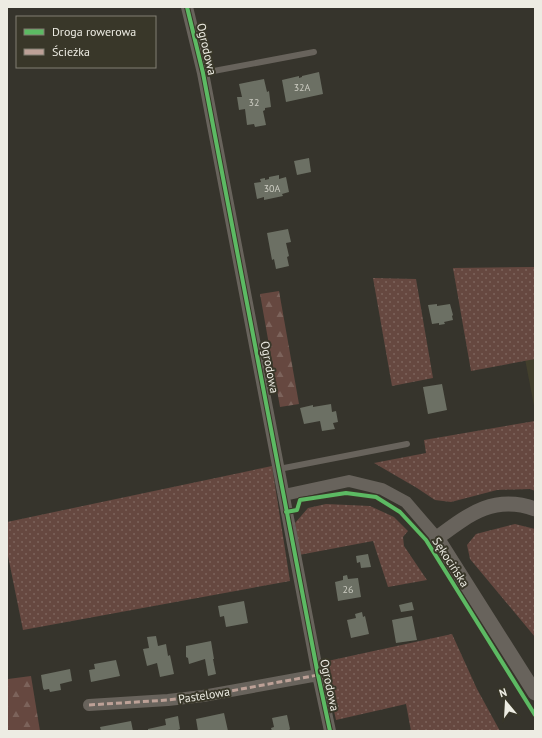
<svg xmlns="http://www.w3.org/2000/svg" width="542" height="738" font-family="'PT Sans',sans-serif">
<style>
.built{fill:#423f2c}
.grass{fill:url(#grass-dots)}
.forest{fill:url(#forest-firs)}
.building{fill:#6c7064}
.lines{fill:none;stroke-linecap:round;stroke-linejoin:round}
.service{stroke:#68635c;stroke-width:6}
.minor{stroke:#68635c;stroke-width:12}
.tertiary{stroke:#68635c;stroke-width:15}
.quiet{stroke:#bda197;stroke-width:3;stroke-dasharray:6 3;stroke-linecap:butt}
.cycleway-casing{stroke:#393729;stroke-width:6}
.cycleway{stroke:#5cba63;stroke-width:4}
.labels{text-anchor:middle;dominant-baseline:central;stroke-width:4;stroke-linejoin:round;paint-order:stroke}
.number-label{font-size:10px;fill:#cdcdc3}
.street-label{font-size:12px;fill:#edece3;stroke:#393729}
</style>
<defs>
<pattern id="grass-dots" width="8" height="8" patternUnits="userSpaceOnUse"><rect width="8" height="8" fill="#664840"/><path d="M2 2h.1M6 6h.1" fill="none" stroke="#7c635b" stroke-width="1.8" stroke-linecap="round"/></pattern>
<pattern id="forest-firs" width="22" height="20" patternUnits="userSpaceOnUse"><rect width="22" height="20" fill="#664840"/><path d="M5 1l3.5 6h-7zM16 11l3.5 6h-7z" fill="#7c635b"/></pattern>
</defs>
<rect width="100%" height="100%" fill="#36342c"/>
<!-- built -->
<path class="built" d="M535,358v53l-10,-52z"/>
<!-- grass -->
<path class="grass" d="M535,267v92l-64,12 -18,-103z
M373,278l43,1 17,99 -41,8z
M535,421v70l-5,-2 -33,1 -46,12 -16,-2 -18,-12 -43,-25 52,-10 -2,-13z
M272,466l18,115 -267,49 -16,-79v-29z
M326,504l44,2 24,11 14,14 -5,6 1,9 23,34 -39,7 -15,-46 -74,14 -4,-32 13,-15z
M515,524l20,5v108l-65,-78 -3,-14 9,-11z
M452,634l25,55 23,42h-89l-5,-27 -70,16 -13,-58z"/>
<!-- forest -->
<path class="forest" d="M279,291l20,113 -19,3 -20,-113z
M31,676l9,55h-33v-50l1,-2z"/>
<!-- building -->
<path class="building" d="M319,72l4,22 -37,8 -4,-22 17,-4v2l3,-1v-1z
M264,79l3,13 2,-1 2,16 -6,1v2l-2,1 3,14 -11,2 -1,-3 -7,1 -2,-16 -6,1 -2,-13h5l-3,-13z
M309,158l2,14 -14,3 -3,-14z
M279,175v4l7,-2 3,15 -7,2 1,2 -19,4v-3l-7,2 -3,-16 7,-1 -1,-3 5,-1v2l4,-1v-2z
M288,229l3,13 -5,1 3,13 -2,1 2,9 -13,3 -2,-10 -2,1 -5,-27z
M437,304v2l13,-2 3,11 -1,1 1,4 -9,2 1,2 -6,1v-2l-7,1 -4,-19z
M442,384l5,26 -19,4 -5,-27z
M331,404l1,8 4,-1 2,11 -5,1 2,6 -13,2 -2,-10 -16,3 -4,-16 13,-3v2z
M368,554l3,13 -10,1 -1,-6 -3,1 -1,-7z
M347,575l1,4 10,-1 3,19 -23,4 -3,-19 8,-2v-4z
M244,601l4,22 -22,4 -2,-11 -4,1 -2,-11z
M412,602l2,8 -13,2 -2,-7z
M362,612l1,5 2,-1 4,18 -18,4 -4,-18 9,-2 -1,-4z
M412,616l5,24 -21,3 -4,-23z
M156,636l2,10 8,-2 2,12 2,-1 4,19 -14,3 -3,-14 -10,3 -4,-17 6,-1 -2,-11z
M211,641l3,18h-1l3,15 -8,2 -3,-17 -16,5 -1,-6 -2,-1v-11z
M116,660l4,16 -29,6 -2,-12 6,-1 -1,-5z
M70,669l2,12 -12,3 1,6 -11,2 -1,-3 -5,1 -1,-2 -2,-13z
M224,713l4,18h-30l-2,-12z
M287,715l3,14 -2,2h-16l-1,-3 3,-1 -2,-9z
M178,716l2,13 -2,1v1h-30v-2l18,-4 -1,-6z
M131,721l2,10h-32l-1,-4z"/>
<g class="lines">
<!-- service -->
<path class="service" d="M203,73l111,-21
M279,469l128,-25"/>
<!-- minor -->
<path class="minor" d="M187,7l16,66 115,602 12,56
M284,495l65,-14 33,8 24,13 31,36
M89,705l79,-5 35,-4 115,-21"/>
<!-- tertiary -->
<path class="tertiary" d="M535,509c-41,-15 -67,6 -98,29l98,155"/>
<!-- quiet -->
<path class="quiet" d="M89,705l79,-5 35,-4 115,-21"/>
<!-- cycleway casing -->
<g class="cycleway-casing">
<path id="cycleway" d="M187,7l16,66 115,602 12,56
M286,512l11,-2 3,-10 46,-7 30,4 24,15 26,28 109,175"/>
</g>
<!-- cycleway -->
<use href="#cycleway" class="cycleway"/>
</g>
<g class="labels">
<!-- number labels -->
<g class="number-label">
<text x="302" y="87">32A</text>
<text x="254" y="102">32</text>
<text x="272" y="188">30A</text>
<text x="348" y="589">26</text>
</g>
<!-- street labels -->
<g class="street-label">
<text transform="translate(207 49) rotate(77)">Ogrodowa</text>
<text transform="translate(270 367) rotate(79)">Ogrodowa</text>
<text transform="translate(451 562) rotate(57)">Sękocińska</text>
<text transform="translate(330 685) rotate(78)">Ogrodowa</text>
<text transform="translate(204 695) rotate(-9)">Pastelowa</text>
</g>
</g>
<!-- border -->
<rect width="542" height="738" fill="none" stroke="#edece3" stroke-width="16"/>
<!-- legend -->
<rect x="16" y="16" width="140" height="52" fill="#393729" stroke="#817f73"/>
<rect x="24" y="29" width="20" height="6" fill="#5cba63" stroke="#817f73"/>
<text x="52" y="36" font-size="12" fill="#edece3">Droga rowerowa</text>
<rect x="24" y="49" width="20" height="6" fill="#bda197" stroke="#817f73"/>
<text x="52" y="56" font-size="12" fill="#edece3">Ścieżka</text>
<!-- north arrow -->
<g transform="translate(506 702) rotate(342)" stroke="#393729" stroke-width="3" paint-order="stroke">
<path d="M0-3L7 15L0 10L-7 15Z" fill="#edece3"/>
<text y="-6" font-size="11" font-weight="bold" text-anchor="middle" fill="#edece3">N</text>
</g>
</svg>
